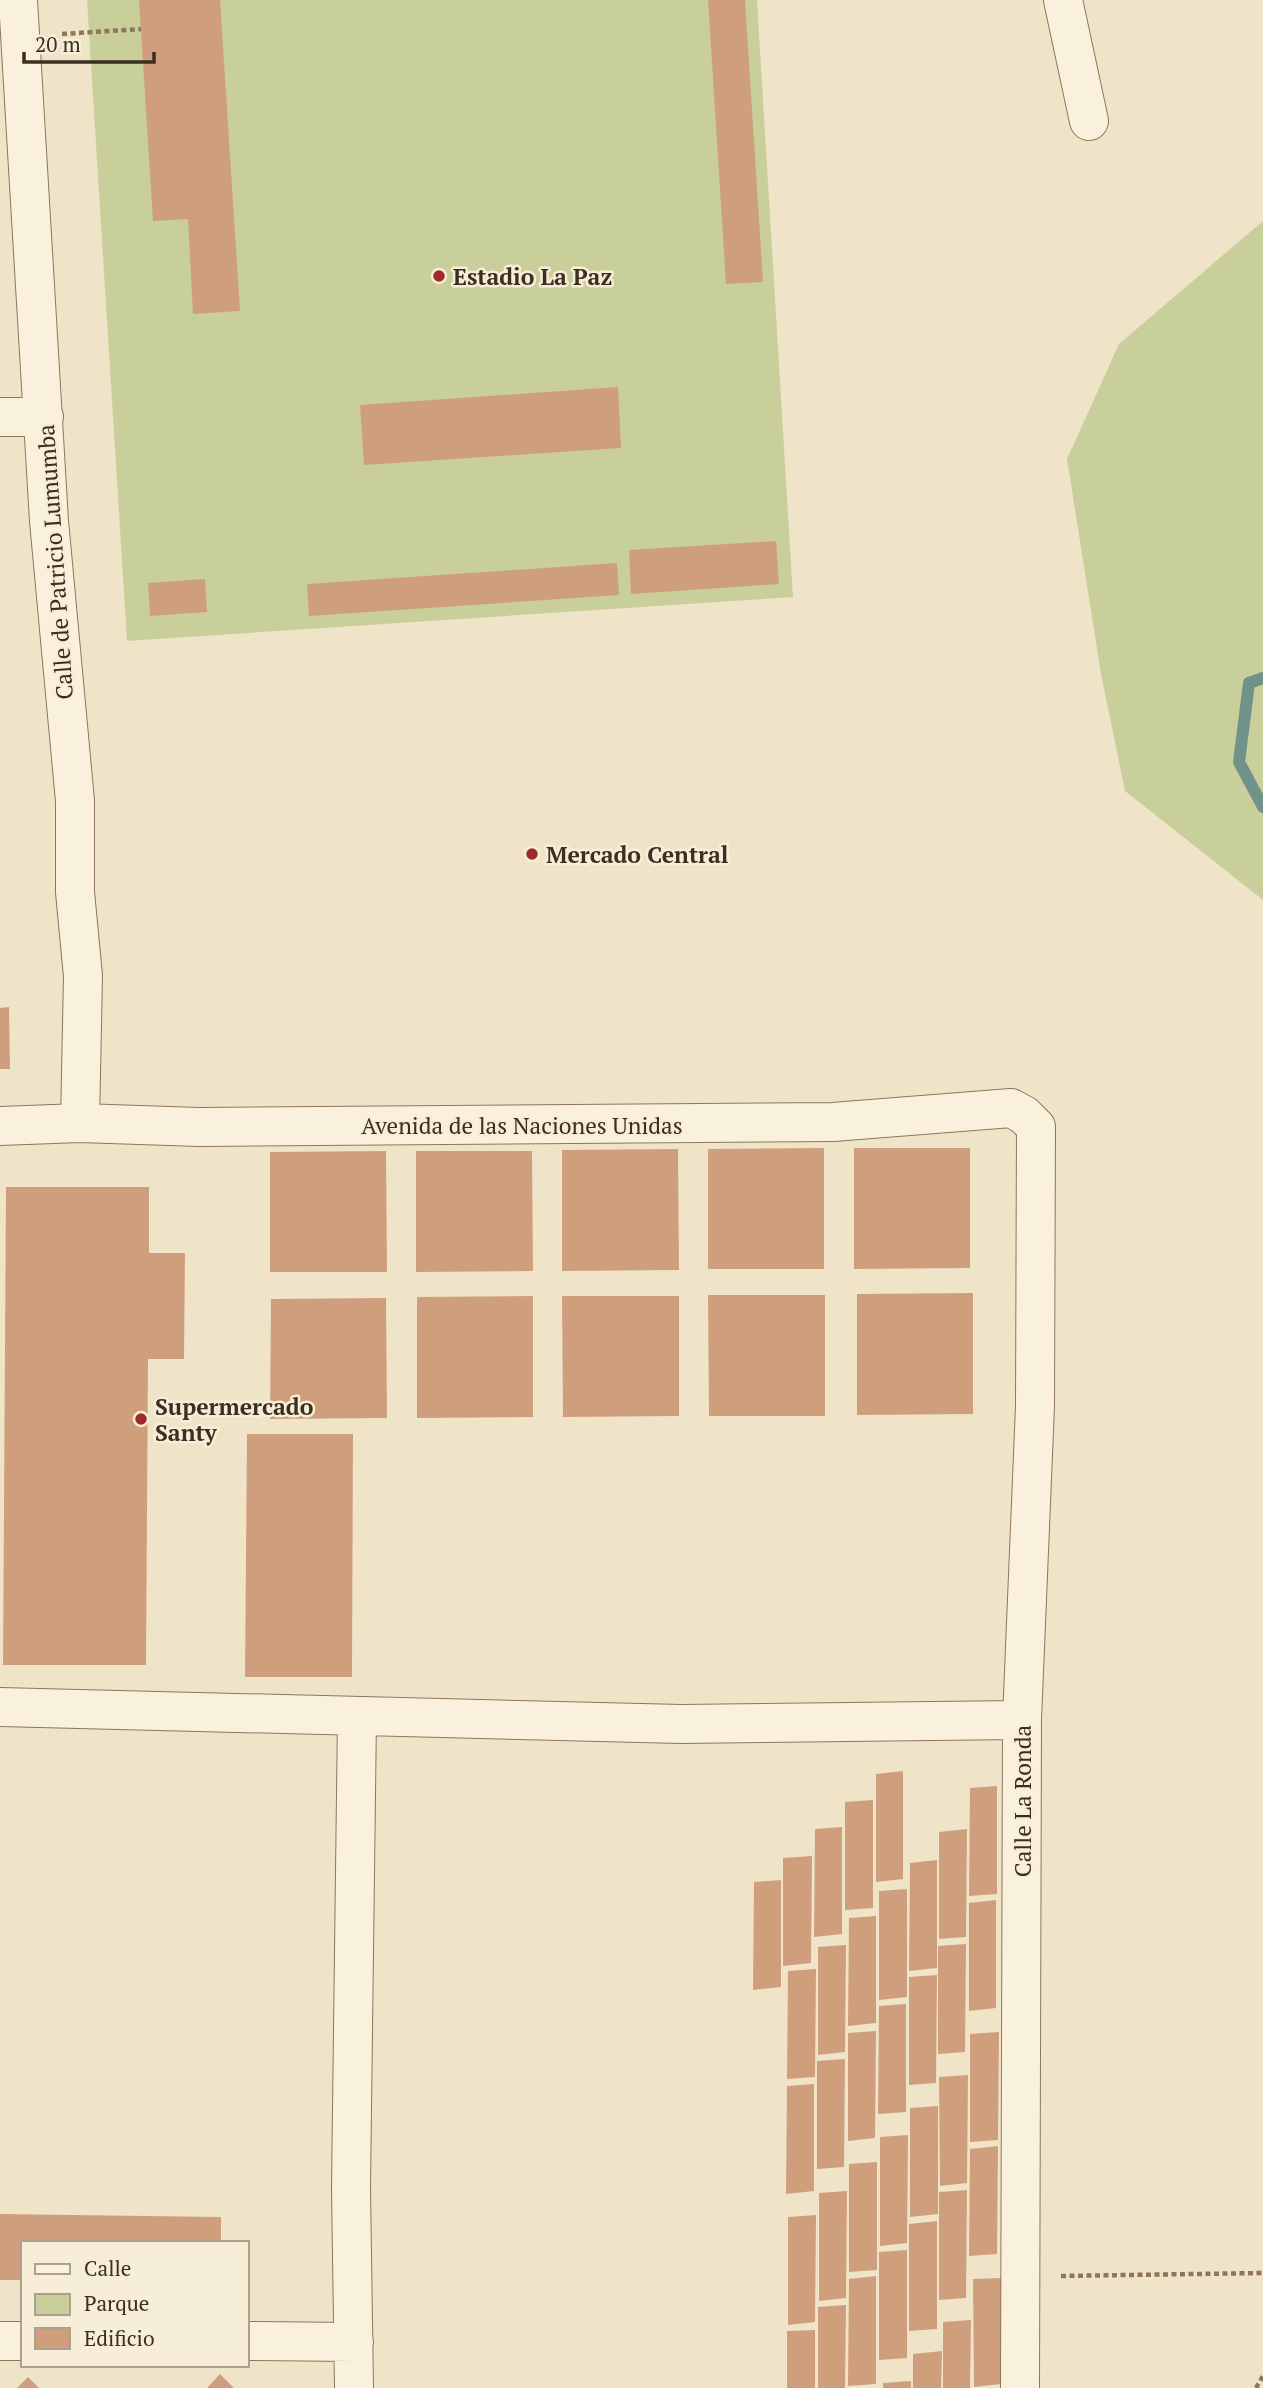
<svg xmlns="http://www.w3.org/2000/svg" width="1263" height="2388" font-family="'PT Serif',serif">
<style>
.green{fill:#c9cf9b}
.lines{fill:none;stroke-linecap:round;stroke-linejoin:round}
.stream{stroke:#6f938a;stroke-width:12}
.building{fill:#cf9f7d}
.minor-casing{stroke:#8d765c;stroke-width:40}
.path{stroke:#8d765c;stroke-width:4.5;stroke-dasharray:5 3.5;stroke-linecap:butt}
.minor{stroke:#faf1dc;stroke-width:38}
.poi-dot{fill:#9e2a2b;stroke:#f7eed8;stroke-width:2.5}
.labels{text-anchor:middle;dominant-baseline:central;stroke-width:5;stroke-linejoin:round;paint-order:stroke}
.poi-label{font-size:23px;font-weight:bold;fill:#3d2e20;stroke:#f7eed8;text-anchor:start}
.street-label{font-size:23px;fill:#3d2e20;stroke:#f7eed8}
</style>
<rect width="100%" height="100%" fill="#f0e4c8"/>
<!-- green -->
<path class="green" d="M87,0h670l36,597 -666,44z
M1263,221v679l-138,-109 -24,-117 -34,-215 52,-115z"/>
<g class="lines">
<!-- stream -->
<path class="stream" d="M1263,678l-14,5 -10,79 24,45"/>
</g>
<!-- building -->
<path class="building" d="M139,0h81l20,311 -47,3 -5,-95 -35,2z
M708,0h37l18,282 -37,2z
M618,387l3,61 -257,17 -4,-60z
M776,541l3,43 -148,10 -2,-44z
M617,563l2,32 -310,21 -2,-32z
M205,579l2,33 -57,4 -2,-33z
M9,1007l1,62h-10v-61z
M824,1148v121h-116v-120z
M854,1148h116v120l-116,1z
M678,1149l1,121 -117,1v-121z
M386,1151l1,121h-117v-120z
M416,1151h116l1,120 -117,1z
M6,1187h143v66h36l-1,106h-36l-2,306h-143z
M973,1293v121l-116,1v-121z
M708,1295h117v121h-116z
M533,1296v121l-116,1v-121z
M562,1296h117v120l-116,1z
M386,1298l1,120 -117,1 1,-120z
M247,1434h106l-1,243h-107z
M903,1771v108l-27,3v-108z
M997,1786v108l-28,2 1,-108z
M873,1800v108l-28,2v-108z
M842,1827v107l-28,3 1,-108z
M967,1829l-1,108 -27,2v-107z
M812,1856l-1,107 -28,3v-108z
M937,1860v108l-28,3 1,-108z
M781,1880v107l-28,3 1,-108z
M907,1889v108l-28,3v-109z
M996,1900v108l-27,3v-108z
M876,1916v107l-28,3 1,-108z
M966,1944l-1,108 -27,2v-108z
M846,1945l-1,107 -27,3v-108z
M816,1969l-1,108 -28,2 1,-108z
M937,1975l-1,108 -27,2v-108z
M906,2004v108l-28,2 1,-108z
M876,2031l-1,107 -27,3v-108z
M999,2032l-1,108 -28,2v-108z
M845,2059l-1,108 -27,2v-108z
M968,2075l-1,108 -27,3 -1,-109z
M814,2084v107l-28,3 1,-108z
M938,2106v108l-28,3v-109z
M908,2135l-1,108 -27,3v-109z
M998,2146l-1,108 -28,2 1,-107z
M877,2162v108l-28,2v-108z
M967,2190l-1,108 -27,2v-108z
M847,2191l-1,107 -27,3v-108z
M0,2214l221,3v26h-198v37h-23z
M816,2215l-1,107 -27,3v-108z
M937,2221v108l-28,2v-107z
M907,2250v108l-28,2v-108z
M876,2276v108l-28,2 1,-107z
M1002,2278l-1,106 -27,3 -1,-108z
M846,2305l-1,83h-27v-81z
M971,2320l-1,68h-27v-66z
M815,2330v58h-28v-57z
M942,2351l-1,37h-28v-34z
M220,2374l14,14h-27z
M28,2377l11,11h-22z
M911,2381v7h-28v-5z"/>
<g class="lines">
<!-- minor casing -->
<g class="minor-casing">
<path id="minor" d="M18,0l31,521 26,280v91l8,84 -3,147
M1063,0l26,121
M0,417h44
M0,1126l80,-3 119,4 634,-5 178,-14 13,7 12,12 -1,279 -13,314 -2,668
M0,1707l681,17 341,-4
M0,2341h23
M247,2341l107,1
M354,2388l-3,-200 6,-472"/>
</g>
<!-- path -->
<path class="path" d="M62,34l79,-5
M1061,2276l202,-3
M1256,2388l7,-12"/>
<!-- minor -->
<use href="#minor" class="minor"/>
</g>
<!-- markers -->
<g class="poi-dot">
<circle cx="439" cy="276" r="7"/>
<circle cx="532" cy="854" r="7"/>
<circle cx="141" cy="1419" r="7"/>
</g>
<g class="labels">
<!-- poi labels -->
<g class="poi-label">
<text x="453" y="276">Estadio La Paz</text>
<text x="546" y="854">Mercado Central</text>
<text x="155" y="1406">Supermercado<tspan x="155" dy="26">Santy</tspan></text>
</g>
<!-- street labels -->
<g class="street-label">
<text transform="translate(55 562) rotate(-94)">Calle de Patricio Lumumba</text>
<text x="522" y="1125">Avenida de las Naciones Unidas</text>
<text transform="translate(1022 1801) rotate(-90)">Calle La Ronda</text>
</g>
</g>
<!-- legend -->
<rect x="21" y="2241" width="228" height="126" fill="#f7eed8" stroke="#ada18e" stroke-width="2"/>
<rect x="35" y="2264" width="35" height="10" fill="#faf1dc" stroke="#ada18e" stroke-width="2"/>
<text x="84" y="2276" font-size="21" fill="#3d2e20">Calle</text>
<rect x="35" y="2294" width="35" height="21" fill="#c9cf9b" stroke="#ada18e" stroke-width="2"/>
<text x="84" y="2311" font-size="21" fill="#3d2e20">Parque</text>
<rect x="35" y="2328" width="35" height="21" fill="#cf9f7d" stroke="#ada18e" stroke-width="2"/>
<text x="84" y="2346" font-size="21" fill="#3d2e20">Edificio</text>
<!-- scale -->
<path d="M24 52v10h130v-10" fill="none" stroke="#3d2e20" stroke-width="3.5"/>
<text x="35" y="52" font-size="21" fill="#3d2e20" stroke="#f7eed8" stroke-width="5" paint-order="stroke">20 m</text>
</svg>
